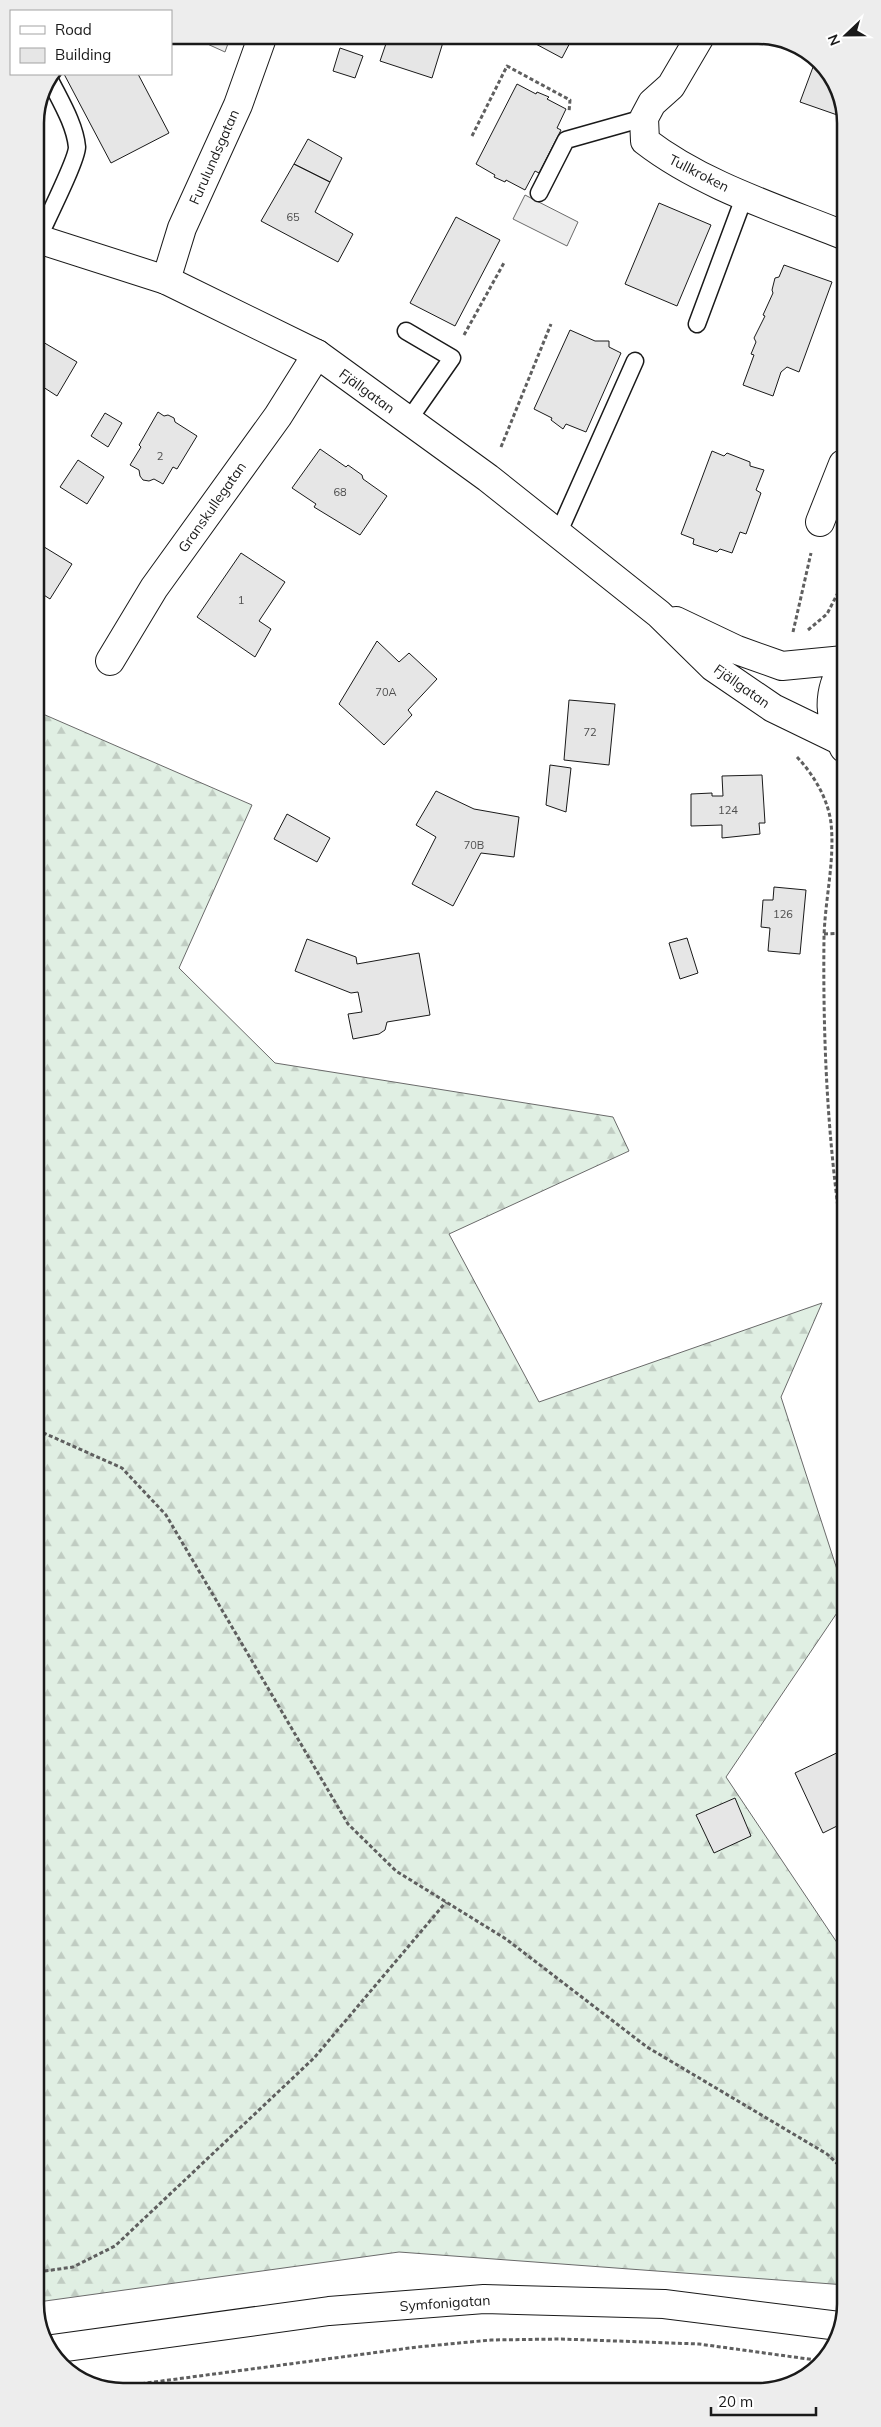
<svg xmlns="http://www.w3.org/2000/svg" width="881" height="2427" font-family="Mulish,sans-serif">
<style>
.forest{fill:url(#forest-firs);stroke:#6a6a6a}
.parking{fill:#ededed;stroke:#6a6a6a}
.building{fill:#e6e6e6;stroke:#1a1a1a}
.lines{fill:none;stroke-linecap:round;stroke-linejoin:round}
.service-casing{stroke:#1a1a1a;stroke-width:19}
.minor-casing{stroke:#1a1a1a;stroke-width:30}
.tertiary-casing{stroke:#1a1a1a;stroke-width:30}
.path{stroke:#5f5f5f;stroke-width:3;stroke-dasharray:4 2.5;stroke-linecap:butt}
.service{stroke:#fff;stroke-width:16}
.minor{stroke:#fff;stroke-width:28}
.tertiary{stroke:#fff;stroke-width:28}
.labels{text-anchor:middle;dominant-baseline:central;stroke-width:4;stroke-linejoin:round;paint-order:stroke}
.number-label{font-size:11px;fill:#4d4d4d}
.street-label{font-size:14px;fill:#1a1a1a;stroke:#fff}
.rim{fill:none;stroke:#1a1a1a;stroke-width:2.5}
</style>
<defs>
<pattern id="forest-firs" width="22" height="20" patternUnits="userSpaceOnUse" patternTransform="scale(1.25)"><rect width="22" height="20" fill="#e0efe3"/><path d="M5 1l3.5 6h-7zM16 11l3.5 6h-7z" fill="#c0ccc2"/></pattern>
</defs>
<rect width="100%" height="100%" fill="#fff"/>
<!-- forest -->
<path class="forest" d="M36,711l216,94 -73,163 96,95 338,54 16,34 -180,83 90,168 283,-99 -41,94 64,197v7l-119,176 120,179v329l-447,-33 -361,50z"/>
<!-- parking -->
<path class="parking" d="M193,35h38l-6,17 -33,-15z
M525,195l53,27 -11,24 -54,-27z"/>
<!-- building -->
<path class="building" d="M389,35h68l-2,8 -11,-4 -12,39 -52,-17z
M538,35h36l-12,23 -28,-15z
M340,48l23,8 -8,22 -22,-7z
M816,59l27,41v17l-43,-15z
M64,74h74l31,59 -58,30z
M517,84l19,10 1,-2 12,5 -2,2 19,10 -9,19 4,2 -22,43 -4,-2 -10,19 -19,-10 -1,2 -11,-5 1,-2 -19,-11z
M308,139l34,19 -12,24 -36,-18z
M294,164l36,18 -15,30 38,22 -15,28 -77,-41z
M659,203l52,22 -34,81 -52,-22z
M456,217l44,23 -45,86 -45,-23z
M784,265l48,17 -33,90 -12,-5 -6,5 -8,24 -30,-11 11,-30 -3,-1 5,-12 -2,-4 11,-22 -2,-1 10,-22 -1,-3 3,-12 4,-1z
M570,330l25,11h14v6l12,6 -35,79 -20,-8 -3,5 -12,-9 1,-2 -18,-9z
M36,338l41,24 -20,34 -17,-11 -4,7z
M158,412l6,4 4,-1 6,3 1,4 22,14 -20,33 -4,-2 -10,17 -9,-5 -5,2 -6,-1 -3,-4 -1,-6 -9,-5 11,-18 -2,-2z
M105,413l17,10 -14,24 -17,-11z
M320,449l26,18 2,-2 14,10 1,4 24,17 -27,39 -46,-28 2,-3 -24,-16z
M712,451l12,5 3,-3 23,9v4l14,4 -8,20 5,3 -15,41 -6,-2 -8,21 -12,-4 -3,3 -24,-8 1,-5 -13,-5z
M78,460l26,17 -17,27 -27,-17z
M36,542l36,22 -22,35 -14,-9z
M241,553l44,29 -26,39 12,8 -16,28 -58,-40z
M377,641l22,21 10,-9 28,26 -29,31 4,5 -28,30 -45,-41z
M569,700l46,4 -6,61 -45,-5z
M550,765l21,3 -5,44 -20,-7z
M762,775l3,48h-6l1,11 -38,4v-13l-31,1v-32l21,-1v3h11l-1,-20z
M436,791l38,18 45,8 -5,40 -33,-4 -28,53 -41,-22 24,-47 -20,-12z
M287,814l43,24 -13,24 -43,-23z
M774,887l32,3 -6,64 -32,-3 2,-23 -9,-1 2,-27h10z
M687,938l11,35 -18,6 -11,-36z
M307,939l49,18 1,7 62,-11 11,62 -43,7 -2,8 -6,4 -26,5 -5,-25 14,-2 -4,-20 -7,1 -56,-22z
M845,1749v73l-22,11 -28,-60z
M735,1798l16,38 -37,17 -18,-38z"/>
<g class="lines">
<!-- service casing -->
<g class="service-casing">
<path id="service" d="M539,193l27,-53 78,-22
M38,239c7,-16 39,-79 39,-92 -2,-22 -16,-45 -26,-65
M697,324l48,-129
M406,331l46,27 -44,63
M558,534l77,-173"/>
</g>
<!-- minor casing -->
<g class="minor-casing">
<path id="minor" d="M701,35l-30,51 -19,17 -8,15 1,23c57,44 131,67 198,94
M166,280l16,-52 56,-123 25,-70
M820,522l23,-58
M110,661l44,-73 124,-172 39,-62"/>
</g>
<!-- tertiary casing -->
<g class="tertiary-casing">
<path id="tertiary" d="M35,238l131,42 151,74 171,124 171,136 54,53 60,41 66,32
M676,621l61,29 45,16 62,-6
M844,666c-18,26 -15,56 0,82
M52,2349l277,-38 155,-12 180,5 175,22"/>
</g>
<!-- path -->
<path class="path" d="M472,136l35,-70 63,34 -1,12
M464,335l41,-74
M501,447l50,-123
M808,630l19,-16 17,-33
M793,632l18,-79
M797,757c17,18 31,42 34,66 4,38 -6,76 -7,114 -1,86 2,169 12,254 3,24 4,48 9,72
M824,934l20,-1
M37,1430l85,38 44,47 182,309 48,47 110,68 141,108 180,107 19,18
M38,2272l35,-5 42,-21 199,-188 132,-156
M109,2388l308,-41 74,-7 70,-1 138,5 124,17"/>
<!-- service -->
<use href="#service" class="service"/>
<!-- minor -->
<use href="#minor" class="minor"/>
<!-- tertiary -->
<use href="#tertiary" class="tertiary"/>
</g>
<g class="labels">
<!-- number labels -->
<g class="number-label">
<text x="293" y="217">65</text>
<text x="160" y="456">2</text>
<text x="340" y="492">68</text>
<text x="241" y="600">1</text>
<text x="386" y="692">70A</text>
<text x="590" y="732">72</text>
<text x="728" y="810">124</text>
<text x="474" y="845">70B</text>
<text x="783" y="914">126</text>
</g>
<!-- street labels -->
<g class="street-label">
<text transform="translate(214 157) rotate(-66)">Furulundsgatan</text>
<text transform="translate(699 173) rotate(27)">Tullkroken</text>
<text transform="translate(367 391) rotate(36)">Fjällgatan</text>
<text transform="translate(212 507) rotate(-55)">Granskullegatan</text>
<text transform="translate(742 686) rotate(35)">Fjällgatan</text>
<text transform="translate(445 2303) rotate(-4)">Symfonigatan</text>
</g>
</g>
<!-- crop -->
<path d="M0 0H881V2427H0ZM123 44H758A79 79 0 0 1 837 123V2304A79 79 0 0 1 758 2383H123A79 79 0 0 1 44 2304V123A79 79 0 0 1 123 44Z" fill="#ededed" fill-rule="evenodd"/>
<path class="rim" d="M123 44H758A79 79 0 0 1 837 123V2304A79 79 0 0 1 758 2383H123A79 79 0 0 1 44 2304V123A79 79 0 0 1 123 44Z"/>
<!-- legend -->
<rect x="10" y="10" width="162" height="65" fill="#ffffff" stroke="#a3a3a3"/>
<rect x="20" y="26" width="25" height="8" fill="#ffffff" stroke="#a3a3a3"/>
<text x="55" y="35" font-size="15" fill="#1a1a1a">Road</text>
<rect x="20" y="48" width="25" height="15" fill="#e6e6e6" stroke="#a3a3a3"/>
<text x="55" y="60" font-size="15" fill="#1a1a1a">Building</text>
<!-- north arrow -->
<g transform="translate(846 35) rotate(248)" stroke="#ffffff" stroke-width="4" paint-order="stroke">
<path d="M0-4L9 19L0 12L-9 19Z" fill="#1a1a1a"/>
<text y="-8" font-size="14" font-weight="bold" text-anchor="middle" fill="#1a1a1a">N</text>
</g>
<!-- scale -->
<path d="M711 2407v8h105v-8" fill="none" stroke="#1a1a1a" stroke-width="2.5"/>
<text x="718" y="2407" font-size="15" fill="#1a1a1a" stroke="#ffffff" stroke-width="4" paint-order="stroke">20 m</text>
</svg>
